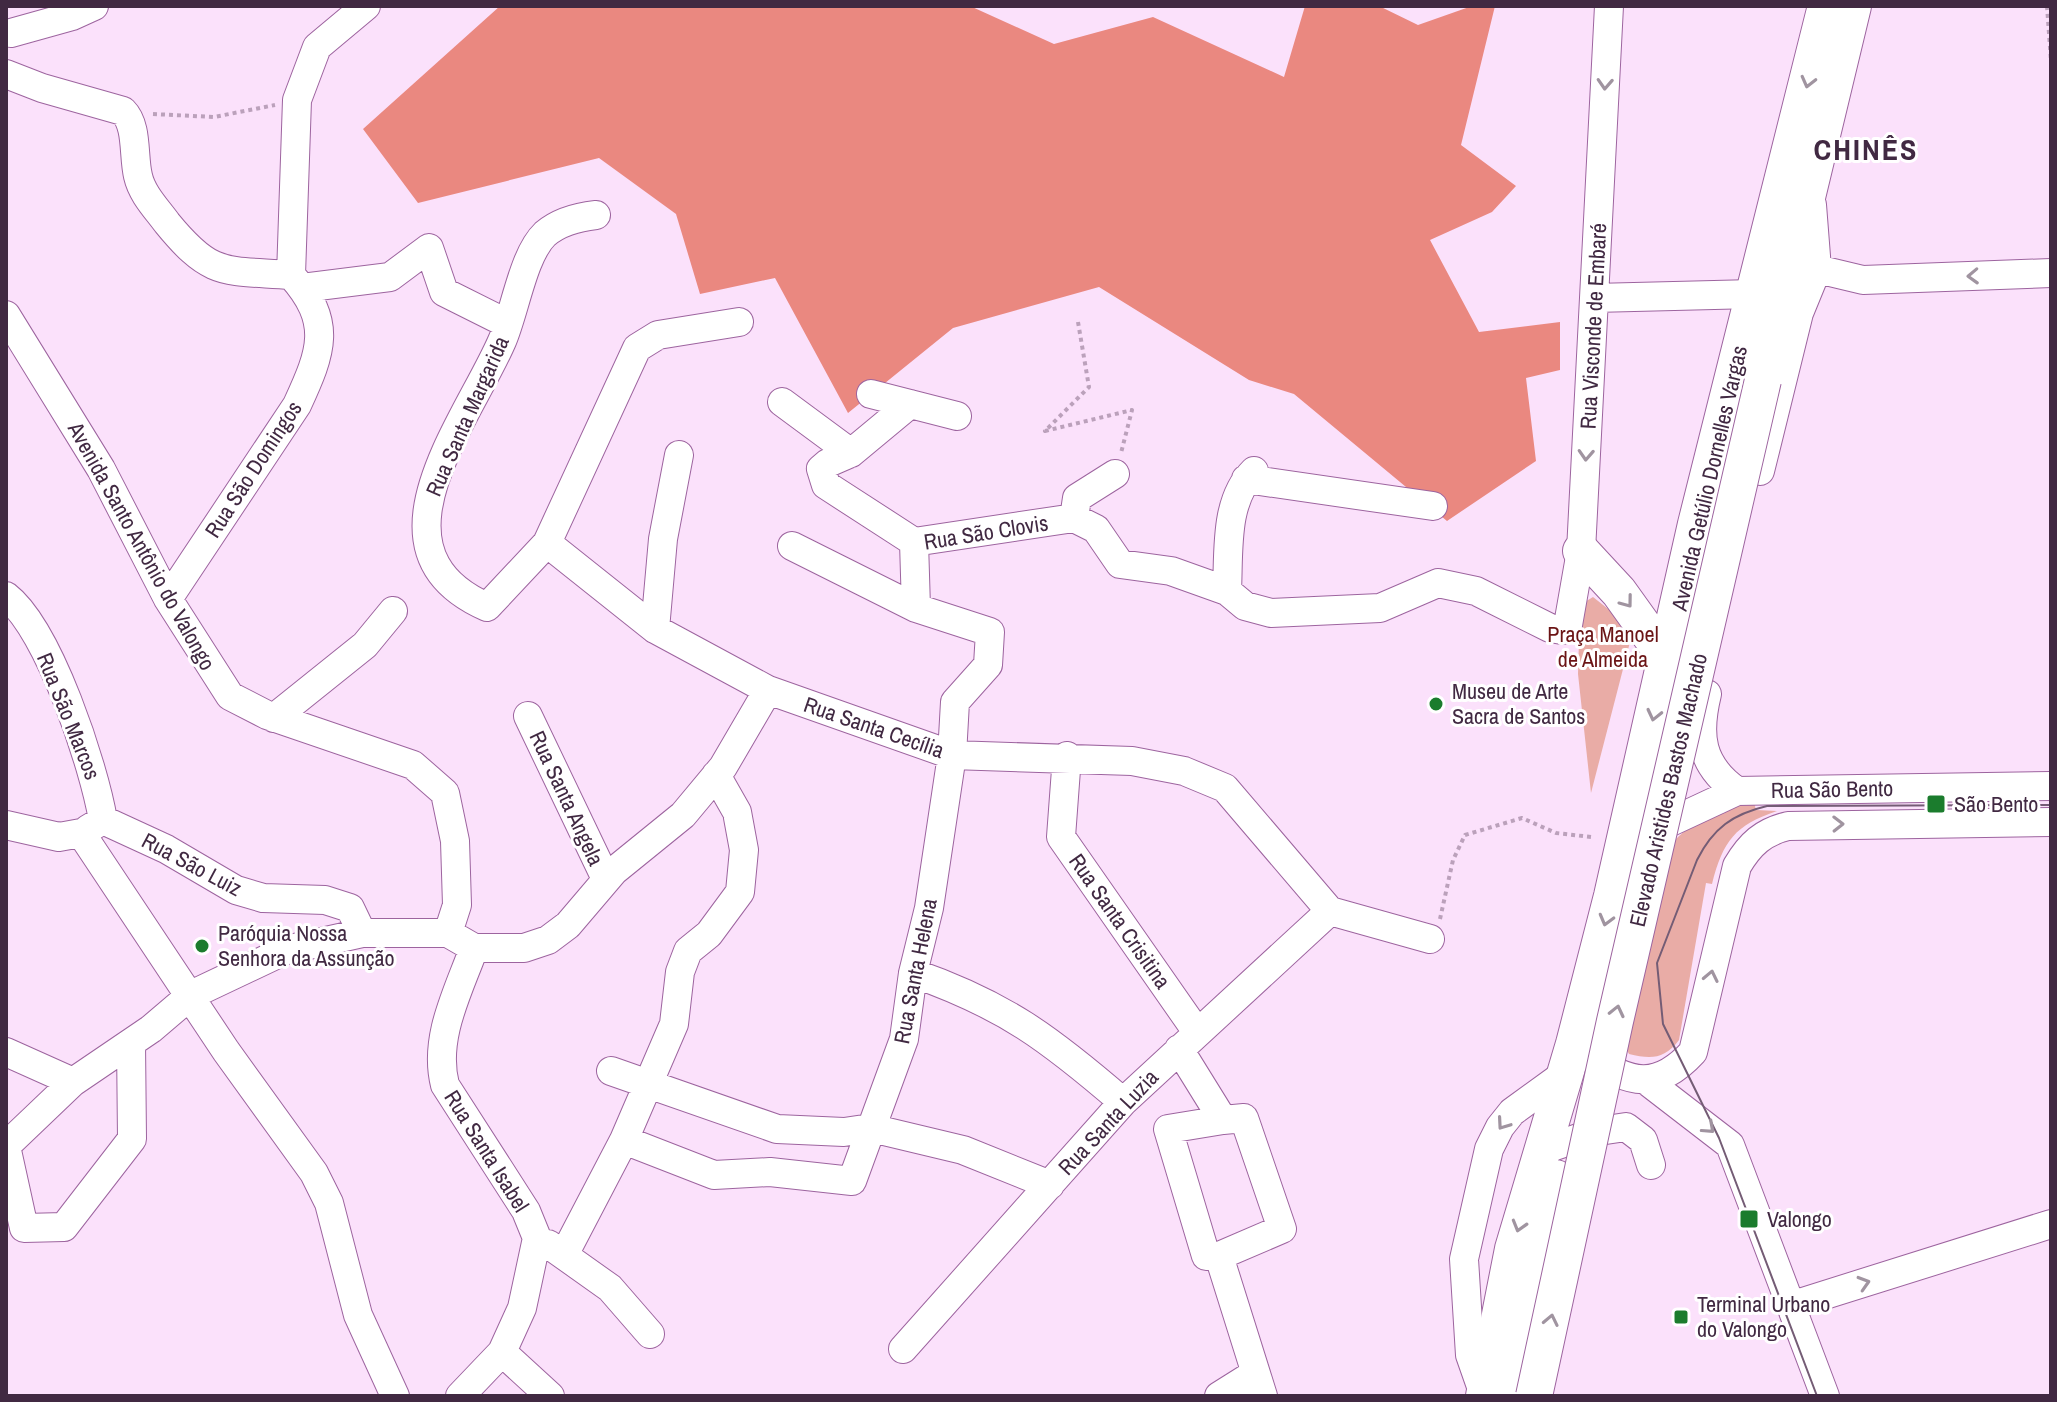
<svg xmlns="http://www.w3.org/2000/svg" width="2057" height="1402" font-family="'Archivo Narrow',sans-serif">
<style>
.green{fill:#e9aca6}
.forest{fill:#ea8880}
.lines{fill:none;stroke-linecap:round;stroke-linejoin:round}
.minor-casing{stroke:#9d649f;stroke-width:30}
.major-casing{stroke:#9d649f;stroke-width:38}
.path{stroke:#bba1bb;stroke-width:4;stroke-dasharray:4 4;stroke-linecap:butt}
.minor{stroke:#fff;stroke-width:28}
.major{stroke:#fff;stroke-width:36}
.tram{stroke:#745c75;stroke-width:2}
.major-bridge-casing{stroke:#9d649f;stroke-width:38;stroke-linecap:butt}
.major-bridge{stroke:#fff;stroke-width:36}
.oneway{stroke:#a094a0}
.poi-dot{fill:#1b7c2d;stroke:#fff;stroke-width:3}
.labels{text-anchor:middle;dominant-baseline:central;stroke-width:6;stroke-linejoin:round;paint-order:stroke}
.street-label{font-size:22px;fill:#412942;stroke:#fff}
.park-label{font-size:22px;fill:#6b1415;stroke:#fff}
.poi-label{font-size:22px;fill:#412942;stroke:#fff;text-anchor:start}
.district-label{font-size:30px;font-weight:bold;letter-spacing:2px;fill:#412942;stroke:#fff}
</style>
<rect width="100%" height="100%" fill="#fbe1fb"/>
<!-- green -->
<path class="green" d="M1593,597l19,15 18,30 -39,151 -13,-119 2,-69z
M1754,802l2,8 21,1c-42,14 -54,30 -65,73l-6,-1 -27,157c-15,20 -29,19 -50,14l-3,-6 49,-208c22,-22 48,-31 79,-38z"/>
<!-- forest -->
<path class="forest" d="M500,6h470l84,38 99,-27 131,60 21,-71h74l39,19 54,-19h23l-34,139 55,41 -24,26 -62,28 49,92 81,-10v48l-34,8 10,83 -89,60 -153,-127 -45,-14 -150,-93 -146,41 -105,85 -73,-135 -75,16 -24,-80 -77,-56 -181,45 -55,-74z"/>
<g class="lines">
<!-- minor casing -->
<g class="minor-casing">
<path id="minor" d="M11,33l61,-17 22,-10
M6,74l36,14 81,23c15,15 10,45 15,65 4,18 18,32 29,47 45,55 57,47 124,52
M596,215c-18,2 -37,7 -51,19 -22,21 -30,77 -43,107 -35,81 -142,210 -15,266l60,-64 90,-195 21,-13 81,-13
M1817,269l46,11 188,-7
M302,288l88,-11 39,-29 15,44 64,32
M1594,298l160,-4
M6,315l95,154 67,130 62,97 37,19 146,50 32,28 10,48 2,64 -9,28
M871,394l86,22
M782,402l69,51
M910,404l-59,49 -23,10 -7,6 5,16 88,57
M1760,471l39,-158 18,-44 -5,-64
M1115,474l-38,24 -3,20 22,11 24,35 51,7 56,20 18,15 26,7 109,-5 58,-25 38,8 74,37 12,2 6,-5 13,-74 28,-545
M1246,479l187,27
M547,543l108,86 113,61 184,65 180,6 52,10 41,17 105,123
M1227,591c2,-40 -3,-90 27,-120
M6,596c43,33 88,170 97,224l-15,9
M168,599l129,-194c25,-54 36,-83 -6,-130l6,-175 20,-53 49,-41
M916,608l-2,-66 160,-24
M655,629l8,-90 16,-84
M1707,694c-10,41 -7,71 30,97
M528,716l78,163
M274,718l91,-73 28,-34
M1067,756l-6,81 136,195
M103,820l63,29 70,41 27,8 62,2 25,8 12,25
M6,825l53,12 22,-4 145,218 88,122 15,30 29,112 37,81
M1647,833l90,-42 314,-5
M1330,911l100,28
M913,973c92,32 137,66 210,129
M131,1043l1,96 -68,88 -40,1 -18,-82 67,-64 78,-53 40,-34 95,-45 76,-17h86l26,15h50l24,-8 20,-15 46,-54 69,-56 40,-48 45,-77
M1179,1049l44,71 21,-2 38,111 -63,27 44,140
M6,1052l67,30
M1590,1057c40,27 67,34 103,-5l44,-186c13,-22 26,-34 51,-40l263,-4
M611,1071l166,58 67,3 27,-4 92,22 87,35
M1647,1081l83,64 95,251
M624,1140l90,35 56,-3 82,9 52,-142 9,-66 16,-65 23,-153 3,-53 33,-37 2,-33 -74,-24 -124,-62
M1540,1151l59,-20 27,-4 17,13 8,25
M548,1244l62,44 40,46
M565,1253l59,-113 50,-116 6,-52 8,-21 21,-17 31,-42 4,-42 -7,-38 -21,-37
M1219,1256h-13l-38,-127 55,-9
M1790,1306l261,-82
M903,1349l220,-247 207,-191
M502,1352l48,44
M1484,1395l-14,-40 -6,-96 25,-110 11,-22 12,-15 51,-37
M460,1396l42,-44 20,-44 15,-70 -11,-27 -81,-126c-12,-47 13,-93 29,-137
M1219,1396l35,-22"/>
</g>
<!-- major casing -->
<g class="major-casing">
<path id="major" d="M1763,380l90,-374
M1581,551l38,41 48,67
M1484,1396l29,-147 61,-205 38,-148 84,-372 130,-518
M1509,1396l47,-218"/>
</g>
<!-- path -->
<path class="path" d="M2047,6l4,55
M153,114l61,3 61,-12
M1078,322l11,65 -44,44 87,-21 -11,43
M1440,919l13,-59 12,-25 57,-17 34,15 35,4"/>
<!-- minor -->
<use href="#minor" class="minor"/>
<!-- major -->
<use href="#major" class="major"/>
<!-- tram -->
<path class="tram" d="M1817,1396l-98,-258 -56,-114 -6,-61 40,-103c16,-32 36,-46 70,-54l284,-1"/>
<!-- major-bridge casing -->
<g class="major-bridge-casing">
<path id="major-bridge" d="M1534,1396l81,-375 148,-641"/>
</g>
<!-- major-bridge -->
<use href="#major-bridge" class="major-bridge"/>
</g>
<!-- one-way arrows -->
<defs><path id="oneway-chevron" d="M-2-3.5L2.5 0L-2 3.5" fill="none" stroke-width="1.6" stroke-linecap="round" stroke-linejoin="round" transform="scale(2)"/></defs>
<g class="oneway">
<use href="#oneway-chevron" transform="translate(1808 82) rotate(104)"/>
<use href="#oneway-chevron" transform="translate(1605 84) rotate(93)"/>
<use href="#oneway-chevron" transform="translate(1973 276) rotate(178)"/>
<use href="#oneway-chevron" transform="translate(1586 455) rotate(93)"/>
<use href="#oneway-chevron" transform="translate(1627 602) rotate(53)"/>
<use href="#oneway-chevron" transform="translate(1654 715) rotate(103)"/>
<use href="#oneway-chevron" transform="translate(1838 824) rotate(-1)"/>
<use href="#oneway-chevron" transform="translate(1606 920) rotate(105)"/>
<use href="#oneway-chevron" transform="translate(1711 976) rotate(-78)"/>
<use href="#oneway-chevron" transform="translate(1617 1011) rotate(-77)"/>
<use href="#oneway-chevron" transform="translate(1503 1124) rotate(125)"/>
<use href="#oneway-chevron" transform="translate(1709 1128) rotate(42)"/>
<use href="#oneway-chevron" transform="translate(1519 1226) rotate(106)"/>
<use href="#oneway-chevron" transform="translate(1864 1283) rotate(-17)"/>
<use href="#oneway-chevron" transform="translate(1551 1320) rotate(-78)"/>
</g>
<!-- markers -->
<g class="poi-dot">
<circle cx="1436" cy="704" r="8"/>
<rect x="1926" y="794" width="20" height="20" rx="4"/>
<circle cx="202" cy="946" r="8"/>
<rect x="1739" y="1209" width="20" height="20" rx="4"/>
<rect x="1673" y="1309" width="16" height="16" rx="4"/>
</g>
<g class="labels">
<!-- street labels -->
<g class="street-label">
<text transform="translate(1593 326) rotate(-87)">Rua Visconde de Embaré</text>
<text transform="translate(467 416) rotate(-66)">Rua Santa Margarida</text>
<text transform="translate(253 469) rotate(-57)">Rua São Domingos</text>
<text transform="translate(1709 478) rotate(-77)">Avenida Getúlio Dornelles Vargas</text>
<text transform="translate(986 532) rotate(-9)">Rua São Clovis</text>
<text transform="translate(142 546) rotate(61)">Avenida Santo Antônio do Valongo</text>
<text transform="translate(69 716) rotate(68)">Rua São Marcos</text>
<text transform="translate(874 727) rotate(19)">Rua Santa Cecília</text>
<text transform="translate(1832 789) rotate(-1)">Rua São Bento</text>
<text transform="translate(1668 790) rotate(-77)">Elevado Aristides Bastos Machado</text>
<text transform="translate(567 798) rotate(65)">Rua Santa Angela</text>
<text transform="translate(192 864) rotate(28)">Rua São Luiz</text>
<text transform="translate(1120 921) rotate(55)">Rua Santa Crisitina</text>
<text transform="translate(915 971) rotate(-79)">Rua Santa Helena</text>
<text transform="translate(1108 1122) rotate(-47)">Rua Santa Luzia</text>
<text transform="translate(487 1151) rotate(58)">Rua Santa Isabel</text>
</g>
<!-- park labels -->
<g class="park-label">
<text x="1603" y="634">Praça Manoel<tspan x="1603" dy="25">de Almeida</tspan></text>
</g>
<!-- poi labels -->
<g class="poi-label">
<text x="1452" y="691">Museu de Arte<tspan x="1452" dy="25">Sacra de Santos</tspan></text>
<text x="1954" y="804">São Bento</text>
<text x="218" y="933">Paróquia Nossa<tspan x="218" dy="25">Senhora da Assunção</tspan></text>
<text x="1767" y="1219">Valongo</text>
<text x="1697" y="1304">Terminal Urbano<tspan x="1697" dy="25">do Valongo</tspan></text>
</g>
<!-- district labels -->
<g class="district-label">
<text x="1866" y="149">CHINÊS</text>
</g>
</g>
<!-- border -->
<rect width="2057" height="1402" fill="none" stroke="#412942" stroke-width="16"/>
</svg>
